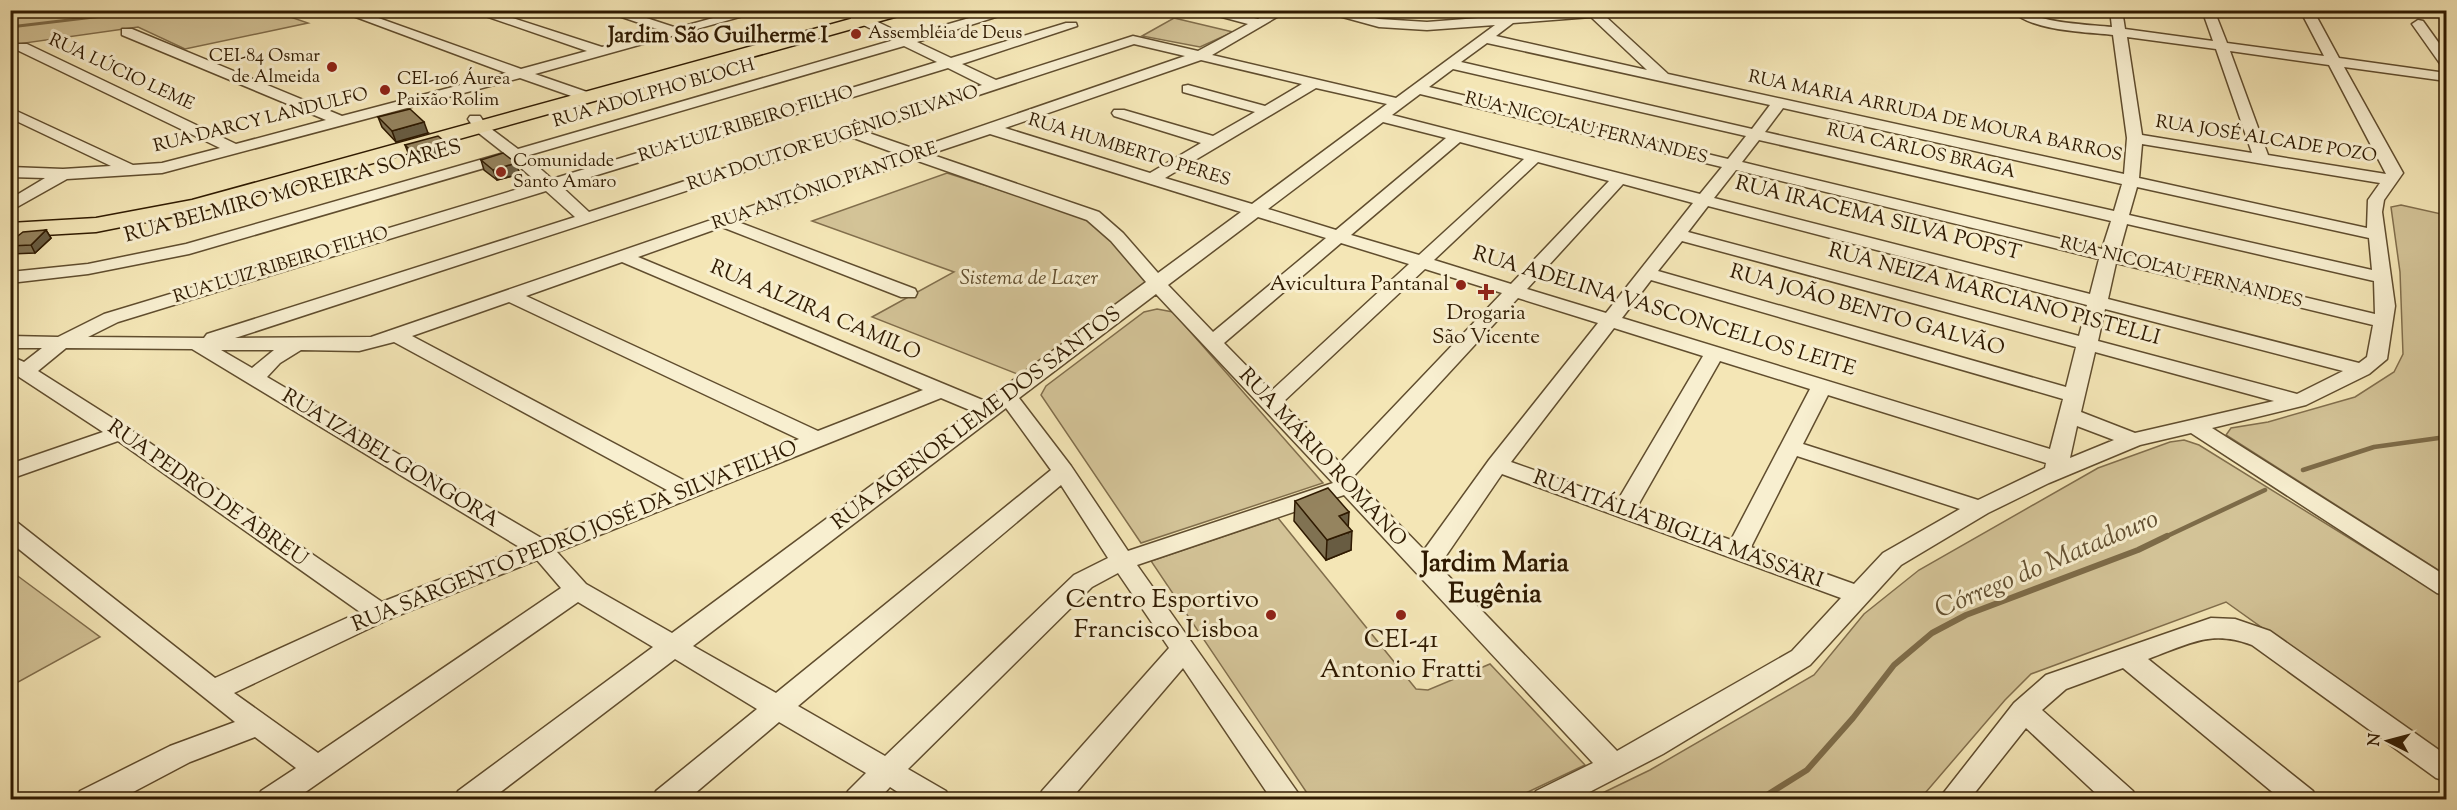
<svg xmlns="http://www.w3.org/2000/svg" width="2457" height="810" font-family="'Sorts Mill Goudy',serif">
<style>
.green{fill:#d3c397;stroke:#816e4c;stroke-width:1.5}
.lines{fill:none;stroke-linecap:round;stroke-linejoin:round}
.stream-far2{stroke:#7d6b48;stroke-width:3}
.stream-far1{stroke:#7d6b48;stroke-width:4.5}
.stream{stroke:#7d6b48;stroke-width:6}
.minor-casing{stroke:#604d2e;stroke-width:3}
.major-casing{stroke:#2f1a01;stroke-width:3}
.minor{fill:#f8efd0;fill-rule:evenodd}
.major{fill:#f4e6b6;fill-rule:evenodd}
.wall{fill:#807252;stroke:#2f1a01;stroke-width:1.5}
.shaded-wall{fill:#685c42;stroke:#2f1a01;stroke-width:1.5}
.building{fill:#95845f;stroke:#2f1a01;stroke-width:1.5}
.poi-dot{fill:#8f2418;stroke:#f8efd0;stroke-width:2}
.labels{text-anchor:middle;dominant-baseline:central;stroke-width:6;stroke-linejoin:round;paint-order:stroke}
.far-poi-label{font-size:18px;fill:#2f1a01;stroke:#f8efd0;text-anchor:start}
.far-street-label{font-size:18px;fill:#2f1a01;stroke:#f8efd0}
.street-label{font-size:21px;fill:#2f1a01;stroke:#f8efd0}
.park-label{font-size:21px;font-style:italic;fill:#604d2e;stroke:#f8efd0}
.poi-label{font-size:21px;fill:#2f1a01;stroke:#f8efd0;text-anchor:end}
.far-district-label{font-size:22px;font-weight:bold;fill:#2f1a01;stroke:#f8efd0}
.near-poi-label{font-size:26px;fill:#2f1a01;stroke:#f8efd0;text-anchor:end}
.district-label{font-size:27px;font-weight:bold;fill:#2f1a01;stroke:#f8efd0}
.near-water-label{font-size:27px;font-style:italic;fill:#635031;stroke:#f8efd0}
</style>
<rect width="100%" height="100%" fill="#f4e6b6"/>
<filter id="stains"><feTurbulence type="fractalNoise" baseFrequency=".00333" numOctaves="4"/><feColorMatrix values="0 0 0 0 .2 0 0 0 0 .09 0 0 0 0 .02 0 0 0 .5 -.17"/></filter>
<radialGradient id="worn" r=".72"><stop offset=".6" stop-color="#630" stop-opacity="0"/><stop offset="1" stop-color="#630" stop-opacity=".3"/></radialGradient>
<!-- green -->
<path class="green" d="M279,10l-3,2 32,11 -123,26 -47,-22 -127,18v-34z
M1174,18l59,14 -33,15 -58,-11z
M947,173l130,42 20,11 52,56 -124,95 -153,-60 82,-45 -142,-51z
M2401,205l45,10v360l-220,-140 5,-7 37,-6 87,-25 39,-25 9,-18 -3,-82 -9,-65z
M1157,309l16,3 150,171 -182,60 -100,-148 5,-9 98,-74z
M2184,440l15,5 247,153v161l-220,-157 -195,72 -26,26 -85,99 -332,1 62,-30 164,-95 50,-61 55,-44 179,-102 72,-26z
M1278,518l138,171 12,1 62,-26 95,101 -72,34h-202l-160,-238z
M11,571l89,66 -89,49z"/>
<g class="lines">
<!-- stream-far2 -->
<path class="stream-far2" d="M10,27l143,-17"/>
<!-- stream-far1 -->
<path class="stream-far1" d="M2303,470l71,-23 72,-10
M2163,538l102,-48"/>
<!-- stream -->
<path class="stream" d="M1759,800l48,-30 46,-52 41,-53 38,-32 34,-18 172,-65 29,-14"/>
<!-- minor casing -->
<g class="minor-casing">
<path id="minor" d="M337,10h19l165,59 66,-18 -119,-41h20l114,37 61,-16 -62,-21h21l55,18 65,-18h23l-230,64 52,18 5,7 -2,3h-10l-3,-4 -57,-20 -358,95 -95,6 -57,32v-12l35,-21 -35,-1v-10l53,2 48,-3 -101,-48v-10l123,57 29,-2 58,-15 -203,-98v-6h10l209,100 90,-24 -204,-85v-6h10l210,87 164,-43z
M997,10h21l-101,32 34,16 115,-35h10l1,3 -115,38 34,16 137,-44 65,15 50,-27 -52,-14h25l37,9 15,-9h16l-77,45 184,43 99,-73 -68,5 -48,-3 -62,-17h25l37,9 48,3 151,-12h61l-6,4 -28,2 63,58 456,100 3,-36 -14,-103c-26,-3 -84,-4 -101,-25h14c12,13 67,15 86,17l-2,-17h12l3,19 88,12 -11,-31h12l13,33 97,13 -24,-46h13l26,48 107,15v8l-102,-14 59,106 -19,27 -2,12 13,94 -8,53 -18,15 -63,31 -94,23 234,148v20l-9,-3 -246,-160 -51,12 -91,38 -61,30 -87,52 -91,100 -147,89 -89,46h-42l4,-9 57,-28 -249,-268 -207,70 166,235h-31l-89,-132 -113,132h-32l4,-9 127,-143 -51,-75 -26,14 -184,182 38,22 4,9h-40l-20,-13 -12,13h-34l4,-9 18,-18 -87,-51 -92,78h-35l4,-9 101,-82 -82,-50 -185,141h-36l4,-9 195,-144 -75,-45 -284,198h-37l4,-9 35,-23 -41,-31 -65,25 -72,38h-42l4,-9 90,-45 65,-24 -225,-180v-21l8,2 197,155 145,-66 -242,-171 -108,38v-15l93,-32 -93,-61v-15l14,6 18,-14h-32v-12l48,1 46,-23 434,-131 -26,-23 -323,94 -101,20 -78,9v-11l78,-8 98,-20 318,-91 -28,-22 -8,-12 2,-3h10l6,9 32,24 376,-109 -43,-21v-6h8l48,23zM1591,17l56,53 -151,-34 17,-13zM2127,37l89,12 36,104 -110,-18zM1487,43l283,62 -18,24 -291,-67zM1134,44l51,12 -270,93 -49,-17zM904,46l33,16 -385,117 -26,-23zM2230,51l99,14 57,109 -118,-19zM1201,60l101,24 -37,22 -77,-21 -5,1v6l72,20 -42,24 -89,-26h-10l-2,3 2,3 87,27 -51,30 -145,-45zM948,68l34,17 -393,127 -28,-26zM1453,69l293,67 -18,23 -299,-72zM1316,88l71,16 -135,100 -87,-26zM1420,94l302,73 -22,27 -308,-79zM1783,108l339,76 -8,27 -349,-79zM1383,122l63,16 -110,92 -68,-21zM990,134l251,78 -83,61 -35,-40 -24,-21 -169,-58zM851,137l49,18 -529,182 -136,1zM1759,140l352,81 -9,28 -360,-87zM1460,142l64,17 -105,96 -68,-20zM2142,144l238,39 -12,17 -1,28 -228,-50zM915,160l172,60 24,21 35,41 -161,119 -347,-144 84,-30 179,70h14l2,-4 -2,-4 -177,-67zM1538,162l71,19 -98,103 -77,-24zM1736,170l363,89 -9,35 -376,-96zM1623,184l70,19 -87,110 -79,-24zM2137,187l232,51 3,32 -243,-55zM546,191l29,26 -368,117 -3,4 -116,-1 30,-15zM1708,206l379,99 -8,31 -391,-104zM1258,217l68,21 -113,94 -45,-47zM2127,224l247,57 1,33 -256,-61zM1682,241l394,106 -10,40 -408,-116zM1341,243l68,21 -138,127 -47,-48zM622,262l301,128 -105,41 -292,-135zM2116,263l257,62 -6,32 -8,6 -251,-64zM1425,269l77,24 -162,170 -58,-60zM1651,280l412,119 -13,50 -428,-131zM1156,294l177,189 -205,68 -57,-85 -52,-68zM1518,298l80,25 -109,137 -65,90 -71,-73zM509,302l290,137 -112,43 -275,-146zM2105,309l238,62 -46,23 -199,-53zM1614,328l89,28 -85,144 -107,-38zM394,342l273,148 -124,49 -276,-162 13,-14 21,-13 58,1zM66,348l126,1 329,199 -139,54 -254,-174 -90,-57zM221,350h53l-22,18zM2095,352l179,49 -139,32 -54,-21zM1720,361l90,28 -79,151 -94,-33zM1828,395l218,68 -1,5 -67,32 -175,-56zM941,398l31,13 -300,222 -86,-49 -29,-32zM1006,408l45,62 -275,223 -83,-47zM2077,426l37,14 -44,18zM1797,456l163,53 -77,44 -29,31 -103,-37zM1502,474l339,124 -49,53 -175,100 -178,-185zM1061,485l47,73 -34,17 -189,181 -87,-50zM537,560l24,28 -243,165 -84,-60 155,-74z
M2418,20l5,1 23,32v13l-5,-1 -29,-41z
M2211,618l24,1 35,12 176,124v26l-10,-3 -184,-133c-42,-16 -65,0 -104,14l165,132 4,9h-35l-159,-132 -57,21 -24,21 91,81 4,9h-34l-77,-72 -57,72h-31l76,-97 32,-28z"/>
</g>
<!-- major casing -->
<g class="major-casing">
<path id="major" d="M883,10h28l-2,3 -707,198 -106,21 -86,5v-14l86,-5 96,-18z"/>
</g>
<!-- minor -->
<use href="#minor" class="minor"/>
<!-- major -->
<use href="#major" class="major"/>
</g>
<!-- wall -->
<path class="wall" d="M378,117l50,16 -32,9 -14,-15z
M405,145l43,7 -31,11 -8,-8z
M481,160l39,14 -23,6 -13,-10z
M46,230l5,8 -16,15 -24,1 -1,-12z
M1295,501l53,25 3,24 -25,10 -32,-39z"/>
<!-- shaded-wall -->
<path class="shaded-wall" d="M424,122l4,11 -32,9 -4,-11z
M444,141l4,11 -31,11 -4,-10z
M516,163l4,11 -23,6 -4,-10z
M46,230l5,8 -16,15 -4,-8z
M1349,512l-1,20 -9,-16z
M1352,531l-1,19 -25,10 1,-20z"/>
<!-- building -->
<path class="building" d="M410,109l14,13 -32,9 -14,-14z
M438,136l6,5 -31,12 -8,-8z
M503,153l13,10 -23,7 -12,-10z
M46,230l-15,15 -21,1v-4l13,-10z
M1328,488l21,24 -10,4 13,15 -25,9 -32,-39z"/>
<!-- markers -->
<g class="poi-dot">
<circle cx="856" cy="34" r="6"/>
<circle cx="332" cy="67" r="6"/>
<circle cx="385" cy="90" r="6"/>
<circle cx="501" cy="172" r="6"/>
<circle cx="1461" cy="285" r="6"/>
<path d="M1483 283h6v6h6v6h-6v6h-6v-6h-6v-6h6z"/>
<circle cx="1271" cy="615" r="6"/>
<circle cx="1401" cy="615" r="6"/>
</g>
<g class="labels">
<!-- far-poi labels -->
<g class="far-poi-label">
<text x="868" y="34">Assembléia de Deus</text>
<text x="320" y="57" text-anchor="end">CEI-84 Osmar<tspan x="320" dy="21">de Almeida</tspan></text>
<text x="397" y="80">CEI-106 Áurea<tspan x="397" dy="21">Paixão Rolim</tspan></text>
<text x="513" y="162">Comunidade<tspan x="513" dy="21">Santo Amaro</tspan></text>
</g>
<!-- far-street labels -->
<g class="far-street-label">
<text transform="translate(121 73) rotate(25)">RUA LÚCIO LEME</text>
<text transform="translate(654 94) rotate(-16)">RUA ADOLPHO BLOCH</text>
<text transform="translate(1935 117) rotate(12)">RUA MARIA ARRUDA DE MOURA BARROS</text>
<text transform="translate(261 121) rotate(-14)">RUA DARCY LANDULFO</text>
<text transform="translate(746 125) rotate(-17)">RUA LUIZ RIBEIRO FILHO</text>
<text transform="translate(1586 129) rotate(14)">RUA NICOLAU FERNANDES</text>
<text transform="translate(833 139) rotate(-18)">RUA DOUTOR EUGÊNIO SILVANO</text>
<text transform="translate(2266 140) rotate(9)">RUA JOSÉ ALCADE POZO</text>
<text transform="translate(1129 151) rotate(17)">RUA HUMBERTO PERES</text>
<text transform="translate(1921 152) rotate(13)">RUA CARLOS BRAGA</text>
<text transform="translate(825 187) rotate(-19)">RUA ANTÔNIO PIANTORE</text>
<text transform="translate(281 266) rotate(-17)">RUA LUIZ RIBEIRO FILHO</text>
<text transform="translate(2181 273) rotate(14)">RUA NICOLAU FERNANDES</text>
</g>
<!-- street labels -->
<g class="street-label">
<text transform="translate(293 192) rotate(-15)">RUA BELMIRO MOREIRA SOARES</text>
<text transform="translate(1878 219) rotate(14)">RUA IRACEMA SILVA POPST</text>
<text transform="translate(1994 295) rotate(15)">RUA NEIZA MARCIANO PISTELLI</text>
<text transform="translate(815 311) rotate(23)">RUA ALZIRA CAMILO</text>
<text transform="translate(1867 311) rotate(16)">RUA JOÃO BENTO GALVÃO</text>
<text transform="translate(1664 312) rotate(17)">RUA ADELINA VASCONCELLOS LEITE</text>
<text transform="translate(977 419) rotate(-37)">RUA AGENOR LEME DOS SANTOS</text>
<text transform="translate(1322 458) rotate(47)">RUA MÁRIO ROMANO</text>
<text transform="translate(390 459) rotate(31)">RUA IZABEL GONGORA</text>
<text transform="translate(207 494) rotate(35)">RUA PEDRO DE ABREU</text>
<text transform="translate(1678 530) rotate(20)">RUA ITÁLIA BIGLIA MASSARI</text>
<text transform="translate(575 537) rotate(-22)">RUA SARGENTO PEDRO JOSÉ DA SILVA FILHO</text>
</g>
<!-- park labels -->
<g class="park-label">
<text x="1029" y="279">Sistema de Lazer</text>
</g>
<!-- poi labels -->
<g class="poi-label">
<text x="1449" y="285">Avicultura Pantanal</text>
<text x="1486" y="314" text-anchor="middle">Drogaria<tspan x="1486" dy="24">São Vicente</tspan></text>
</g>
<!-- far-district labels -->
<g class="far-district-label">
<text x="718" y="37">Jardim São Guilherme I</text>
</g>
<!-- near-poi labels -->
<g class="near-poi-label">
<text x="1259" y="600">Centro Esportivo<tspan x="1259" dy="30">Francisco Lisboa</tspan></text>
<text x="1401" y="640" text-anchor="middle">CEI-41<tspan x="1401" dy="30">Antonio Fratti</tspan></text>
</g>
<!-- district labels -->
<g class="district-label">
<text x="1495" y="564">Jardim Maria<tspan x="1495" dy="31">Eugênia</tspan></text>
</g>
<!-- near-water labels -->
<g class="near-water-label">
<text transform="translate(2047 565) rotate(-23)">Córrego do Matadouro</text>
</g>
</g>
<!-- margin -->
<rect width="2457" height="810" fill="none" stroke="#f4e6b6" stroke-width="36"/>
<rect x="12" y="12" width="2433" height="786" fill="none" stroke="#2f1a01" stroke-width="3"/>
<rect x="18" y="18" width="2421" height="774" fill="none" stroke="#2f1a01" stroke-width="1.5"/>
<!-- north arrow -->
<g transform="translate(2388 741) rotate(276)" stroke="#f8efd0" stroke-width="4.5" paint-order="stroke">
<path d="M0-4.5L10 22L0 15L-10 22Z" fill="#2f1a01"/>
<text y="-9" font-size="16" font-weight="bold" text-anchor="middle" fill="#2f1a01">N</text>
</g>
<rect width="100%" height="100%" filter="url(#stains)"/>
<rect width="100%" height="100%" fill="url(#worn)"/>
</svg>
